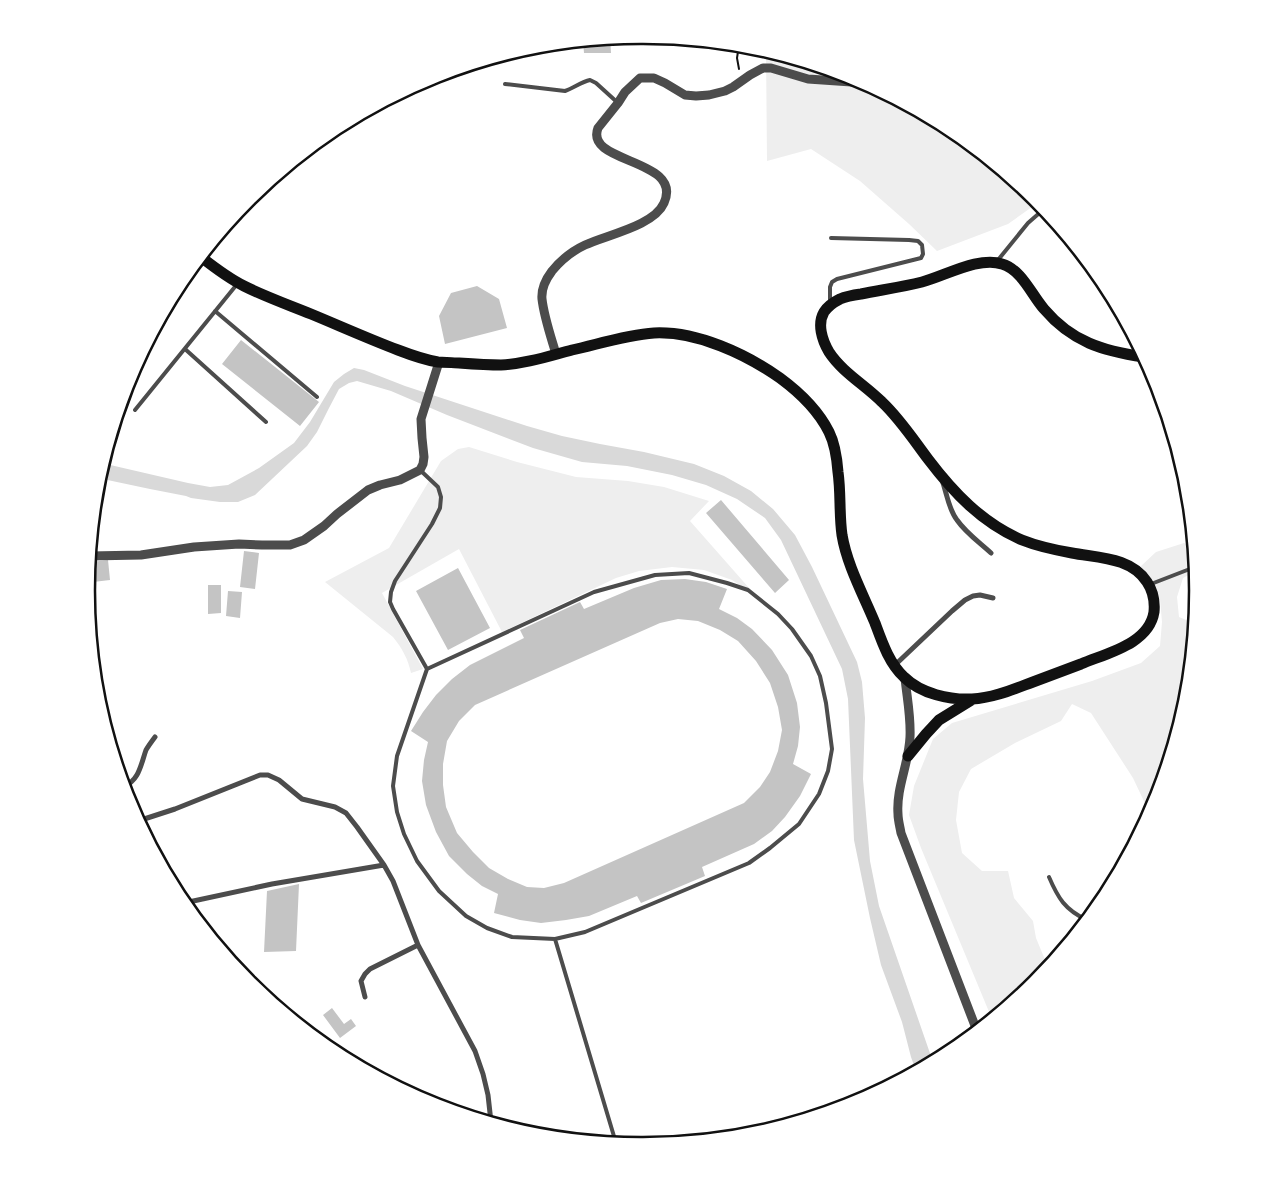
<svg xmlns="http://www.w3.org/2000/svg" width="1284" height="1181" font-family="Ubuntu,sans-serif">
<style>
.green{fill:#eee}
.water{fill:#d9d9d9}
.building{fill:#c4c4c4;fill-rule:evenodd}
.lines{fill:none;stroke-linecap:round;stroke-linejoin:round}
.path{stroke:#111;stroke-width:2}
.service{stroke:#4c4c4c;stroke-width:4}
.minor{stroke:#4c4c4c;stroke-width:5}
.tertiary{stroke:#4c4c4c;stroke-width:9}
.primary{stroke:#111;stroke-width:11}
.rim{fill:none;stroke:#111;stroke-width:2.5}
</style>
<rect width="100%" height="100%" fill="#fff"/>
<!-- green -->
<path class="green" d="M766,50l89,27 96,52 84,69 4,4 -31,22 -71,27 -28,-27 -49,-43 -49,-32 -44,12z
M469,447l48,15 59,15 52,4 36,6 45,14 -19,20 67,76 -25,-17 -28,-10 -32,-3 -33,4 -23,7 -114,54 -43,-83 -77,44 41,76 -12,4c-3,-14 -9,-25 -18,-36l-68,-55 64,-34 52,-87 17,-12z
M1184,543l9,5 3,23 -13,7 -6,19 2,20 12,5h3l-7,77 -32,104 -5,11 -17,-36 -42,-65 -19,-9 -11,17 -46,22 -44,26 -12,23 -3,28 6,33 20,18h26l6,27 19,23 3,17 12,29 -13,16 -43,36 -71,-171 -12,-33 5,-29 19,-47 19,-16 140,-42 49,-18 19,-17 2,-24 -2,-23 -16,-23 -3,-10 15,-14z"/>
<!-- water -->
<path class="water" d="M354,368l10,2 41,16 122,40 35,10 38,8 44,8 50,12 30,12 27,15 22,18 22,26 17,32 45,95 5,20 3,36 -2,61 7,82 9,45 54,156 -17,9 -5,-14 -9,-35 -21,-57 -11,-47 -16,-78 -6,-141 -6,-30 -61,-129 -16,-22 -28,-19 -31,-14 -34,-10 -45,-9 -45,-4 -49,-14 -86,-33 -56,-24 -34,-10 -8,2 -10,6 -10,19 -12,24 -10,14 -52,49 -17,7h-18l-29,-4 -5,-2 -36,-7 -52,-11 4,-13 4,-1 82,19 22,4 18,-2 31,-17 35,-25 16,-21 24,-40 10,-8z"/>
<!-- building -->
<path class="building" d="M610,38l1,15h-27l-1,-12z
M554,44l1,7 -38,5 -1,-5 18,-5z
M477,286l22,13 8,29 -62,16 -6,-28 12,-23z
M241,340l78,62 -19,24 -78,-62z
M721,500l68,80 -14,13 -69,-80z
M244,551l15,2 -4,36 -15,-2z
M108,560l2,20 -17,2 -2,-20z
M458,568l32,60 -42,22 -32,-59z
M685,579l21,3 21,7 -8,20 18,9 15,11 20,21 16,25 9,28 3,24 -2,19 -5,18 18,10 -11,22 -15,21 -13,14 -18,13 -52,23 3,9 -64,27 -4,-7 -48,20 -23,4 -25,3 -21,-3 -26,-7 4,-19 -16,-8 -15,-12 -18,-18 -13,-24 -10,-27 -4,-24 2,-21 4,-18 -17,-11 12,-19 13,-17 16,-16 18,-14 54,-27 -4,-8 60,-28 4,7 50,-21 27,-8zM678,619l20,2 22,9 18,11 18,20 14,22 8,24 4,23 -4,21 -8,21 -10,15 -16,16 -180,80 -20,5 -17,-1 -19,-8 -19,-11 -16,-16 -16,-19 -11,-26 -3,-22v-21l4,-23 12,-20 16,-16 185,-82z
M208,585h13v28l-13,1z
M228,591l14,1 -2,26 -14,-2z
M299,884l-3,67 -32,1 3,-61z
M332,1008l12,16 7,-5 5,7 -16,12 -17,-23z
M439,1099l1,8 -16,-6z"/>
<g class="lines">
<!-- path -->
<path class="path" d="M739,69l-2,-11 2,-13"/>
<!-- service -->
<path class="service" d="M505,84l60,7c9,-3 16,-9 25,-11l6,3 22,20
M998,260l30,-37 16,-14
M830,303v-16l2,-5 5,-3 84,-21 2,-4 -1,-9 -4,-4 -9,-1 -78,-2
M215,311l102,86
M185,349l81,73
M135,410l103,-127
M420,470l18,17 3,10 -1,11 -8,16 -37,57 -4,11 -1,10 3,7 34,60
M689,573l38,10 21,7 30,24 14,15 19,27 9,20 6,27 6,46 -4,22 -9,23 -20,30 -29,24 -21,15 -164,69 -30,7 -43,-2 -25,-9 -21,-12 -27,-25 -22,-30 -13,-27 -7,-22 -4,-26 4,-30 30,-87 167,-77 61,-17z
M1151,584l44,-17
M1049,877c9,21 16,33 38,43
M555,939l61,204"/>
<!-- minor -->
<path class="minor" d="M943,483c4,12 6,27 14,37 9,13 22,22 34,33
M895,665l57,-54 13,-11 8,-4 7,-1 13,3
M124,786c15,-5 17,-22 22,-36 3,-5 6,-9 9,-13
M138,821l37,-12 85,-34h8l11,5 23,19 33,8 11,6 11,14 27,38 9,16 25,64 57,106 8,23 5,21 3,27
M184,903l88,-19 112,-19
M365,997l-4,-16 4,-7 5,-5 48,-24"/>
<!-- tertiary -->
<path class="tertiary" d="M556,354c-5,-17 -12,-37 -14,-55 -1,-11 4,-20 10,-28 9,-11 20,-20 33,-26 21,-10 69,-19 79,-42 20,-45 -80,-39 -66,-75l20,-25 7,-11 15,-14h14l11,5 20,12 11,1 13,-1 16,-4 8,-4 17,-12 13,-7h8l37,11 58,4
M90,556l51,-1 53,-8 45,-3 23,1h28l14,-5 20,-14 13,-12 31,-24 12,-5 20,-5 20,-10 3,-6 1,-7 -2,-19 -1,-19 18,-57
M905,678c2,20 6,39 5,59 -1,26 -14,51 -12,77 0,6 2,13 3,19l76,198"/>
<!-- primary -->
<path class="primary" d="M201,257c14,11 27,21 43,29 22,11 45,19 67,28 29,12 58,25 87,36 13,5 27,10 40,12 2,0 20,1 21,1 14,1 28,2 42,2 24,-1 48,-9 71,-15 27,-6 54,-15 82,-17 43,-2 92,21 126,45 19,14 38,32 49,54 6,12 8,27 9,40 3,21 1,42 4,63 5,30 21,59 33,88 7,19 14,40 29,54 17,17 46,23 68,22 21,-1 42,-10 61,-17 16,-6 32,-12 48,-18 26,-11 68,-20 73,-52 1,-11 -1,-21 -7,-30 -16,-25 -49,-24 -75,-29 -17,-3 -35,-7 -50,-13 -40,-17 -69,-48 -94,-81 -15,-20 -28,-40 -46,-57 -17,-17 -40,-30 -53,-50 -7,-12 -12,-28 -5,-40 4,-6 10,-10 16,-13 7,-3 14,-4 21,-5 20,-4 41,-7 61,-12 23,-6 57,-26 80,-18 20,6 29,30 42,45 28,33 59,42 100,48
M908,756l18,-22 13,-14 34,-21"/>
</g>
<!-- crop -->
<path d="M0 0H1284V1181H0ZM641 44H643A546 546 0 0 1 1189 590V591A546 546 0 0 1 643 1137H641A546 546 0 0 1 95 591V590A546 546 0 0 1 641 44Z" fill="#fff" fill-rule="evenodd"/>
<path class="rim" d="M641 44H643A546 546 0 0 1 1189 590V591A546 546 0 0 1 643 1137H641A546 546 0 0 1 95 591V590A546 546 0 0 1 641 44Z"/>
</svg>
